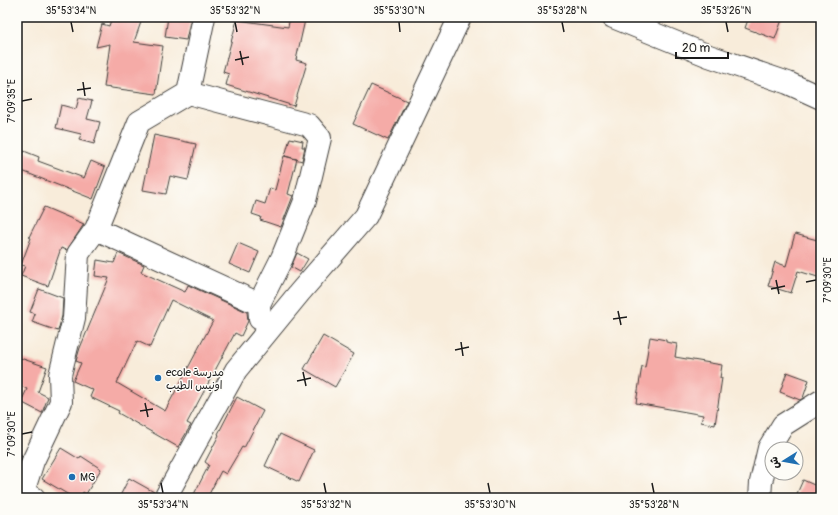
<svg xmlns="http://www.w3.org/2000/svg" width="838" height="515" font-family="Pangolin,'Playpen Sans Arabic',sans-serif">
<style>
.building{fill:#f5aba7;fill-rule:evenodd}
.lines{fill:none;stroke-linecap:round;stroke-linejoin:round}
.minor-casing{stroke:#3d3b38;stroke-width:24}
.minor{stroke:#fff;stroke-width:22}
.ticks{fill:none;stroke:#1c1c1c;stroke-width:1.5}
.poi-dot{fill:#1f6fb2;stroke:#fdfcf7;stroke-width:1.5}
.labels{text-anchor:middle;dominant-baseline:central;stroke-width:3;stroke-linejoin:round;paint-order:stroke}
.poi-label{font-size:11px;fill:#1c1c1c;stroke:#fdfcf7;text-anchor:start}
.neatline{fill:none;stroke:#1c1c1c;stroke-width:1.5}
.ticks-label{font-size:10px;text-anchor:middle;fill:#1c1c1c}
</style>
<rect width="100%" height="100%" fill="#fdfcf7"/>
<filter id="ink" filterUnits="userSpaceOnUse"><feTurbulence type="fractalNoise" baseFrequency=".025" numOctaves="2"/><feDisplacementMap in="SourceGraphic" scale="8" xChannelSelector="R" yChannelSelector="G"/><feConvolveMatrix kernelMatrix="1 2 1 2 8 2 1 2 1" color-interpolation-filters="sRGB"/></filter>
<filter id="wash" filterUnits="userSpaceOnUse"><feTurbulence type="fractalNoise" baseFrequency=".012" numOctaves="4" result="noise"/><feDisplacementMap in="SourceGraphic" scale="16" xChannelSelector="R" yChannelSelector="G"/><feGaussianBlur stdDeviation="0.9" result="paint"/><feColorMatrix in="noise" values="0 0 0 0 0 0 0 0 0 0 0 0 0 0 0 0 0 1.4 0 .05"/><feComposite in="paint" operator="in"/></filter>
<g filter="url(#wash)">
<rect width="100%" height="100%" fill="#f8ecda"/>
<g id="blocks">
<!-- building -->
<path class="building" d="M112,17h15l14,5 -7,20 29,4 -7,48 -52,-7 6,-43 -14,3 6,-23 7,2z
M168,17h23l-5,23 -21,-3z
M290,17l15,3 -9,40 11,3 -13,43 -68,-21 3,-11 -6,-2 14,-52 51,7z
M749,17h34l-8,22 -30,-11z
M371,85l36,16 -19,39 -35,-16z
M79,98l13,3 -5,18 13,3 -6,22 -15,-4 2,-6 -25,-6 5,-23 15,4z
M154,135l42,9 -8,36 -18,-4 -4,18 -23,-4z
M290,138l13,3 -1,6h3l-3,14 -17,-5z
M24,151l15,6 -1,4 46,17 7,-17 14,6 -12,32 -76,-30z
M284,156l13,3 -9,35 5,2 -12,31 -21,-7 1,-3 -9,-3 4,-13 9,3 5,-16 5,2z
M44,207l40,17 -17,26 -6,-2 -13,38 -27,-10 4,-10 -4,-1 10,-27 -2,-1z
M795,234l26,7v37l-23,-7 -7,22 -23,-7 7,-24 11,4z
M238,243l21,9 -9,21 -21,-9z
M118,253l26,12 -3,7 44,20 3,-7 59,27 1,9 -7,15 -6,-3 -48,90 4,2 -13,22 -60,-34 1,-2 -29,-14 3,-7 -20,-9 8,-18 -5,-2 4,-13 29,-70 -14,-2 2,-16 17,3zM171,300l42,21 -48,90 -48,-28 20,-42 13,6z
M297,253l11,6 -8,13 -9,-5z
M39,289l24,9 -1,18 -4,15 -26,-9 3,-8 -5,-2z
M323,336l31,18 -19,33 -31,-18z
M650,337l16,3v2l11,2 -2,13 47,8 -2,13h2l-7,47 -14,-3 2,-7 -67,-12 6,-37 3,1z
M17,357l30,10 -9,25 10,5 -6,16 -21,-11 6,-13 -10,-5z
M787,372l22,8 -6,18 -3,2 -20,-8z
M237,397l26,14 -19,37 -2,-1 -16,27 -5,-3 -14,27h-15l17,-33 -4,-3 14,-27 -1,-1z
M280,434l34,16 -15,32 -34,-16z
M61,448l18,11 2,-3 20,13 -15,25 -3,-2 -3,6h-6l-32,-19z
M17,453l5,2 -5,15z
M129,478l25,14 -1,6h-34z
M803,480l18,8v10h-26z"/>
</g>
</g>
<g filter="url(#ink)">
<use href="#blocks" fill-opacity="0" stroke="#3d3b38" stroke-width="1"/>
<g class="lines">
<!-- minor casing -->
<g class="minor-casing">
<path id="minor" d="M613,17l96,39 79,27 33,15
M188,93l121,32 11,13 -15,63 -23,57 -23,46
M96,229l163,75 1,15
M34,498l-11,-6 10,-31 28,-59 -1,-27 14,-57 4,-64 18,-25 43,-107 49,-29 16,-76
M165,498l71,-128 64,-78 66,-76 94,-199
M760,498l1,-16 8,-34 14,-23 38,-24"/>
</g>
<!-- minor -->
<use href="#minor" class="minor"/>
</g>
</g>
<!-- ticks -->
<path class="ticks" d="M71,22l2,10M235,22l2,10M399,22l1,10M562,22l2,10M726,22l2,10M240,51l3,14M235,60l14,-3M83,82l2,14M77,90l14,-2M22,101l10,-2M776,280l3,14M806,282l10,-2M771,289l14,-3M618,311l3,14M613,319l14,-2M461,342l2,14M455,350l14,-3M303,372l3,14M297,381l14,-3M145,403l3,14M140,411l13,-2M22,434l10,-2M161,483l2,10M324,483l2,10M488,483l2,10M652,483l2,10"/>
<!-- markers -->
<g class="poi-dot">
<circle cx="158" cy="378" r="4"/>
<circle cx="72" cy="477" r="4"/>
</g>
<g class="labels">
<!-- poi labels -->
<g class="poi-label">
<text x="166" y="372">ecole مدرسة<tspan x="166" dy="13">اونيس الطيب</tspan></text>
<text x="80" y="477">MG</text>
</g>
</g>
<!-- margin -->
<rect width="838" height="515" fill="none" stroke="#fdfcf7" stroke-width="44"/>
<!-- north arrow -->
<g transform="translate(784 461) rotate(259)"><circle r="19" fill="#fdfcf7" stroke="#a3a29f"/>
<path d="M0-3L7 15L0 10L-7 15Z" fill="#1f6fb2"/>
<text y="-6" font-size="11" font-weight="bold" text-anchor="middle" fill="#1c1c1c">ش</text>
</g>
<!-- scale -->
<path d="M676 52v6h52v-6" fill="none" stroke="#1c1c1c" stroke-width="2"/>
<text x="682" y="52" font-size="12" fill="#1c1c1c" stroke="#fdfcf7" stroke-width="3" paint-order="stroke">20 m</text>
<rect x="22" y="22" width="794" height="471" class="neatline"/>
<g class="ticks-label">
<text x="71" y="14">35°53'34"N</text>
<text x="235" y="14">35°53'32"N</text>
<text x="399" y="14">35°53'30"N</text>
<text x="562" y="14">35°53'28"N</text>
<text x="726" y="14">35°53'26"N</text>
<text transform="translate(11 101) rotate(-90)" y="4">7°09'35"E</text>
<text transform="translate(827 280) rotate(-90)" y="4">7°09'30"E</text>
<text transform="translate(11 434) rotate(-90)" y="4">7°09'30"E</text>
<text x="163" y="508">35°53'34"N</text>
<text x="326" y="508">35°53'32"N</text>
<text x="490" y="508">35°53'30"N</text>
<text x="654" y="508">35°53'28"N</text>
</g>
</svg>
